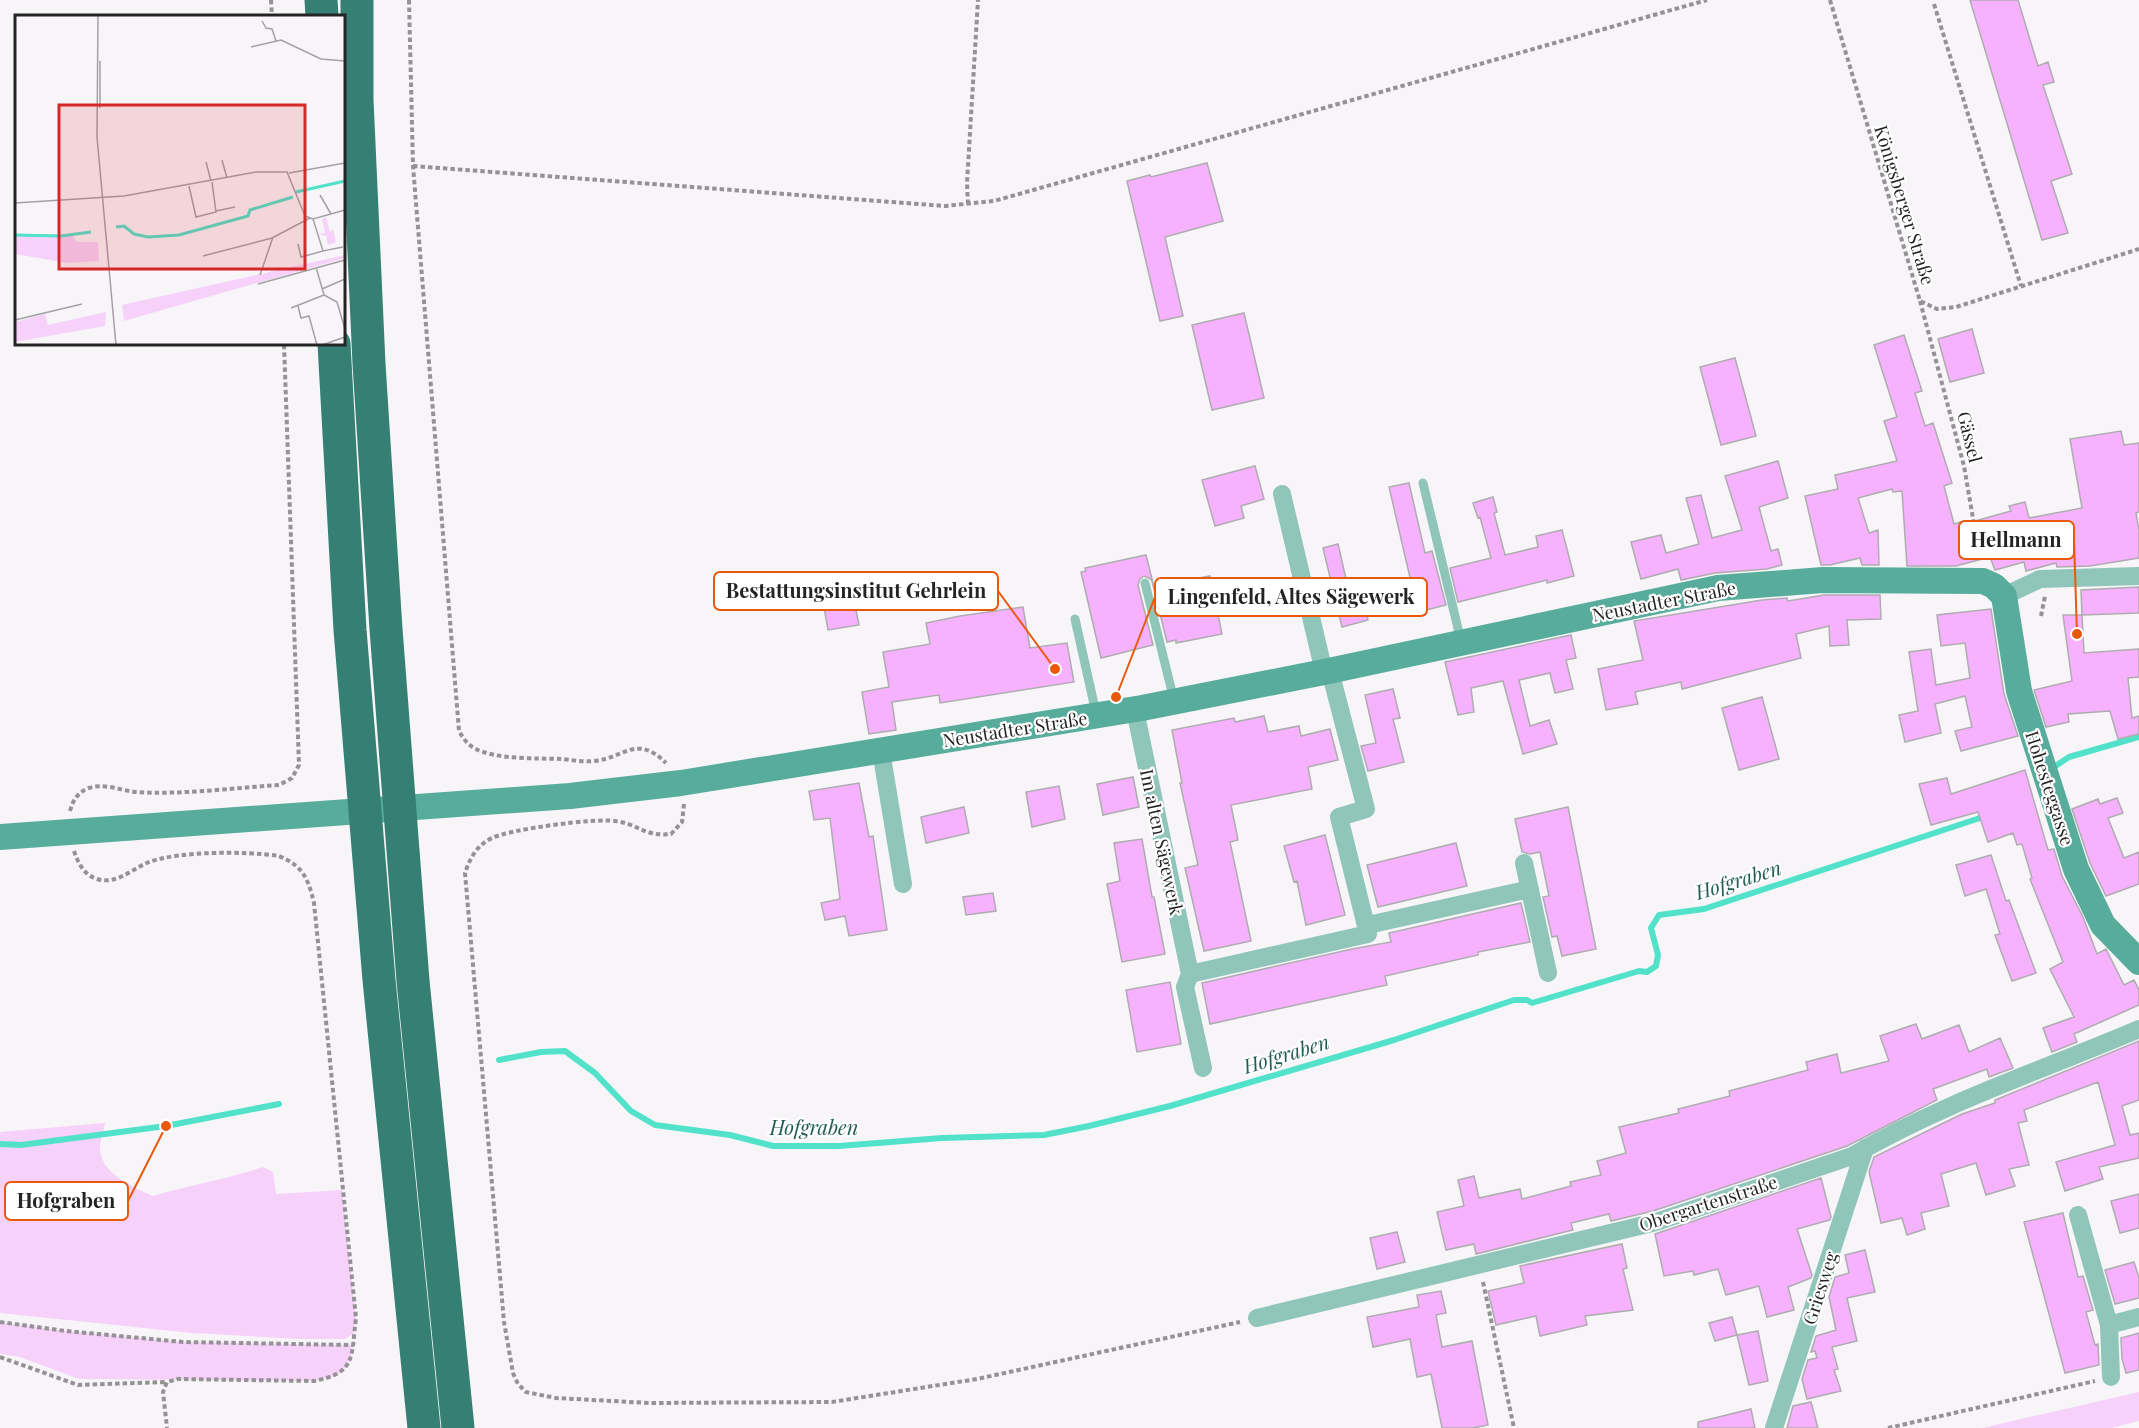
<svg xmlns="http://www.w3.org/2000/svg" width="2139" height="1428" font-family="'Playfair Display',serif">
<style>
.green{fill:#f6d2fa}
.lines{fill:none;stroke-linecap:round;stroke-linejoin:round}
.stream{stroke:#52e2ca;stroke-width:6}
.building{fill:#f7b2ff;stroke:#aeacaf;stroke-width:1.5}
.path{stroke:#949295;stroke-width:4;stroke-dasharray:4.5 3;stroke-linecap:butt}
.lane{stroke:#90c5ba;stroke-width:9}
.street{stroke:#90c5ba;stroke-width:18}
.secondary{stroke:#57ac9c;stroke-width:26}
.highway{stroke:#368073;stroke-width:33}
.labels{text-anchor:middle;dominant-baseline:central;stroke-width:4.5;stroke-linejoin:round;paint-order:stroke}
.street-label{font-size:18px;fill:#252425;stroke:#fff}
.water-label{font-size:20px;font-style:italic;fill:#225d52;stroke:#fff}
.inset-river{fill:none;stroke:#52e2ca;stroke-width:3}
.inset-road{fill:none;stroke:#a4a1a4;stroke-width:1.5}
.view{fill:#d62828;fill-opacity:0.15;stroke:#d62828;stroke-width:3}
.inset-edge{fill:none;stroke:#252425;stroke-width:3}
.leader{fill:none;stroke:#e8590c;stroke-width:2}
.callout-dot{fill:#e8590c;stroke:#fff;stroke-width:2}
.callout{fill:#fff;stroke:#e8590c;stroke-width:2}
.callout-label{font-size:20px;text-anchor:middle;font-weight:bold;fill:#252425}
</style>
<rect width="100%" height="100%" fill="#f8f5f9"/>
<!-- green -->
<path class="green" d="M105,1123c-1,8 -6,20 -5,28 3,24 35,37 53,45 37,-11 74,-17 110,-29l10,5 3,22 66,-4 14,128 -2,15 -9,6h-45l-108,-6 -192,-20v-181z
M0,1322l66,9 117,11 170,3c-3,27 -14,32 -39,36l-235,-2 -59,-22 -20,-3z
M2139,1392v29l-28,7h-129z"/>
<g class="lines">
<!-- stream -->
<path class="stream" d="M2057,765l12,-8 70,-20
M499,1060l42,-8 24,-1 30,22 36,38 24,14 75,10 43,11h66l103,-8 102,-3 45,-9 81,-20 224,-66 120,-40h13l5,3 107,-32 8,1 9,-6 2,-11 -7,-27 8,-13 45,-6 282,-93
M0,1144l21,1 145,-19 113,-22"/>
</g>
<!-- building -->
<path class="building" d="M1970,0h48l20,66 10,-4 6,20 -11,3 29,89 -21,7 17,52 -26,7z
M1207,163l16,58 -58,16 18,79 -23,5 -33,-140 23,-6 1,2z
M1244,313l20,85 -52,12 -20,-85z
M1972,329l12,44 -34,9 -12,-43z
M1904,335l18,56 -7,2 10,33 8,-3 19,60 -8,3 10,38 10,-3v3l47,-13 -2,-5 16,-4 4,16 53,-10 -12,-69 51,-8 3,14 15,-2v69l-3,1 3,17v28l-49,8 -33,1 -1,-4 -30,8 -2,-9 -29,8 -5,-13 -34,9h-49l-5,-75 -9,1 -1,-3 -34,9 11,35 9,-3 1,35h-17l-2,-7 -30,7h-9l-16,-69 33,-7 -3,-14 62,-14 -13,-40 13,-4 -23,-72z
M1735,358l21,78 -35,9 -21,-78z
M1778,461l10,37 -29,9 12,44 7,-2 4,16 -15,4 -52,4 -34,7 -3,-11 -37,10 -10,-37 30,-7 5,18 33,-9 -13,-46 15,-3 11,43 30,-8 -17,-54z
M1255,466l9,33 -23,7 3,12 -29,8 -13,-46z
M1409,483l16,70 7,-2 14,54 -28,7 -29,-125z
M1493,497l4,15 -3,1 11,42 33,-8 -2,-11 26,-6 12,46 -27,7v-3l-89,22 -8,-34 41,-10 -11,-41 -2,1 -5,-15z
M1338,544l11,48 12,-3 7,31 -26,7 -19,-79z
M1146,555l8,32 56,-11 12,58 -46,9v-3l-9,2 -15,-61 -3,-3 -5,-2 -4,3 -2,6 15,60 -52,13 -20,-86 5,-1 -1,-3z
M836,583l5,24 14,-2 4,20 -31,5 -8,-45z
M2139,587v26l-57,2 -1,-25z
M1824,595h56l1,24 -34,1 2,25 -19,1 -1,-20 -33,8 5,24 -119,31 -1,-7 -46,10 3,12 -32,6 -8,-41 45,-9 -9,-39 128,-21 25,-2 1,3z
M1023,607l7,41 37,-5 7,39 -134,21 -1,-8 -47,7 4,28 -27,4 -7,-42 27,-5 -6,-35 47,-8 -4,-21 34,-7z
M1991,609l13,85 14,42 -57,15 -6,-20 17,-4 -7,-31 -30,8 6,29 -36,9 -6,-27 19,-4 -9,-59 22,-3 5,36 34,-7 -5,-35 -24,3 -4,-31z
M2063,615h19l2,38 55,-4v28l-11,1 4,40 7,-2v18l-21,5 -8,-28 -42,3 1,8 -23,5 -12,-37 38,-9z
M1571,635l5,23 -10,2 7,29 -18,4 -5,-20 -31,7 11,46 19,-6 8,24 -34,10 -20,-73 -32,7 3,24 -16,3 -13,-53z
M1393,689l7,29 -7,1 11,43 -36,9 -7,-25 15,-3 -11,-48z
M1762,697l17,62 -40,11 -17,-62z
M1264,716l4,16 31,-6 2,10 29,-7 8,31 -30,7 4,22 -81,16 7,35 -8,2 21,99 -47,10 -19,-83 13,-3 -18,-82h2l-10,-53 62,-12 1,4z
M2025,770l23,80 6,-1 8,27 21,41 14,37 9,-5 18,36 10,-5 5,10v15l-65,29 3,8 -25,10 -9,-24 31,-11 -24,-48 13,-7 -33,-83 2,-1 -10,-34 -5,1 -4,-12 -25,9 -10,-30 -47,13 -12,-41 28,-6 4,16z
M1133,777l6,30 -36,8 -6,-31z
M859,783l10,54 4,-1 14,94 -38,6 -4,-20 -20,4 -4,-17 19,-4 -10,-81 -16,2 -5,-29z
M1059,786l6,33 -33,8 -6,-35z
M2117,798l6,15 -15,5 16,40 15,-6v32l-33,12 -16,-33 -18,-54 26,-10 2,5z
M964,807l5,26 -43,10 -5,-26z
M1568,807l28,142 -34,7 -5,-20 -5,1 -9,-40 6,-1 -9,-44 -10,2 -8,-2 -7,-33z
M1325,835l20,80 -39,10 -9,-44 -3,1 -10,-36z
M1142,839l10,58h2l11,57 -43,8 -15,-78 13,-3 -6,-38z
M1456,843l11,43 -89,21 -11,-42z
M1991,855l15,46 3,-1 27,73 -24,8 -17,-46 5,-1 -14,-45 -21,7 -9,-31z
M993,893l3,18 -30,4 -3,-18z
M1521,903l9,39 -52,10v3l-93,21 2,9 -177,39 -8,-41 150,-34 39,-7 -2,-9z
M1170,982l11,62 -44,8 -11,-62z
M1916,1024l6,15 37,-14 10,27 31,-14 13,30 -24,9 -2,-8 -54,20 4,11 -90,46 -194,65 -42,10 -2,-7 -38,9 2,7 -97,24 -2,-10 -28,6 -9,-38 27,-6 -6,-26 16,-4 5,22 41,-9 2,10 49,-13 -1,-4 31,-7 -4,-14 29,-8 -7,-26 60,-14 -1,-4 52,-13 -1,-5 79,-21 -2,-8 31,-8 4,19 48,-12 -9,-25z
M2139,1041v59l-17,6 8,29 9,-2v25l-40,9 4,12 -38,12 -9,-29 59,-17 -17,-63 -74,28 3,11 -9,2 11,42 -20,4 6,17 -29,9 -10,-32 -35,11 8,32 -28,7 4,16 -18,6 -5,-17 -21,5 -12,-51 5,-15 88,-43 33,-11v-3z
M1821,1178l10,39 -1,3 -33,9 15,46 -1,3 -23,9 6,23 -27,7 -8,-31 -33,9 -8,-26 -24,6 -1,-4 -29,5 -9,-42z
M2139,1194v34l-19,5 -9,-32z
M2063,1213l15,64 5,-1 10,34 -7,2 9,33 3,-1 1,21 -34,8 -41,-151z
M1397,1232l8,30 -28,7 -7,-31z
M1622,1244l5,24 -4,1 10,41 -48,6 2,9 -47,11 -4,-20 -40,9 -8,-34 36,-8 -4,-17z
M1865,1250l10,42 -28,6 10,43 -25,6 6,22 -4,1 7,21 -34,8 -5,-20 6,-19 9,-2 -2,-7 -4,1 5,-16 20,-6 -7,-33 6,-20 14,-4 -4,-18z
M2134,1262l5,16v20l-24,6 -10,-34z
M1441,1291l5,22 -10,2 6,32 30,-6 16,84 -15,3h-31l-11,-54 -14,3 -7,-38 -37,8 -6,-30 52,-10 -2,-12z
M1732,1317l5,18 -22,6 -6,-18z
M1758,1331l10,50 -19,4 -12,-50z
M2139,1333v37l-13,3 -4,-14 -1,-21z
M1811,1402l7,26h-31l6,-22z
M1751,1409l4,19h-57v-6z"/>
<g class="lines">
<!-- path -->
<path class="path" d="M271,0l1,16
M409,0l4,166 46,565c4,7 8,13 15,17 21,12 63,10 87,11 11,1 22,3 33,2 29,-2 42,-28 72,2
M1830,0l90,301 17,8 19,-2 183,-58
M1934,4l87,282
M413,166l532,40 49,-5 713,-201
M968,204l-1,-21 11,-183
M1920,301l44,165 16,93
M2041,616l4,-20
M684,804l-2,18 -11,12c-27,3 -32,-10 -56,-13 -21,-3 -104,8 -123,17 -15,7 -22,20 -27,35l39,449 9,51 5,11 8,8 30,6 94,5 182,-1 145,-23 263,-57
M70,811c3,-11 8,-19 19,-23 15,-5 31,2 46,4 47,3 97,-4 144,-7l13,-7 7,-13 -15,-421
M74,851c4,12 10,24 23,28 19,6 35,-10 52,-17 30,-11 97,-11 130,-6 24,10 29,22 35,47l42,415c-5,38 1,55 -42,63l-136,-2 -11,3 -4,10 4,36
M1483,1282l31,146
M0,1322l66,9 117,11 170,3
M0,1357l78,28 89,-3
M1888,1428l207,-47"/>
<!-- lane -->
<path class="lane" d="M1423,483l38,158
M1145,583l29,117
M1075,619l21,94"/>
<!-- street -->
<path class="street" d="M1282,494l42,178
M2004,596l36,-17 99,-3
M1135,710l55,264 178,-40 -29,-117 27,-8 -36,-138
M881,751l22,133
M1524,863l24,110
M1368,925l162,-36
M1190,974l-5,13 18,81
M2078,1215l31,110 30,-8
M1257,1318l399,-96 196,-66c90,-53 191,-86 287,-127
M2109,1325l2,52
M1774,1428l91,-280"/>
<!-- secondary -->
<path class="secondary" d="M0,837l570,-41 111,-13 461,-75 182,-36 394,-84 105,-8 160,1 11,5 10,10 15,95 57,178 27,56 36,37"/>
<!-- highway -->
<path class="highway" d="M321,0l1,16
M357,0v100l12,264 17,265 27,352 45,447
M334,344l16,286 29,350 45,448"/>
</g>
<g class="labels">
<!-- street labels -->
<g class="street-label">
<text transform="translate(1905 205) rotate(73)">Königsberger Straße</text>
<text transform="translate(1970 437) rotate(76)">Gässel</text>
<text transform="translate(1664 601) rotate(-11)">Neustadter Straße</text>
<text transform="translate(1015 729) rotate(-9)">Neustadter Straße</text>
<text transform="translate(2050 788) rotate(72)">Hohesteggasse</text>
<text transform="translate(1162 842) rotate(78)">Im alten Sägewerk</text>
<text transform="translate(1708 1203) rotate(-18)">Obergartenstraße</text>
<text transform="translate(1820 1288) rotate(-72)">Griesweg</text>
</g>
<!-- water labels -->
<g class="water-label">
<text transform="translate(1738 879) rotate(-17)">Hofgraben</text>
<text transform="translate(1286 1053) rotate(-17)">Hofgraben</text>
<text x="814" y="1126">Hofgraben</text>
</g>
</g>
<!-- overview -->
<g transform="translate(15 15)">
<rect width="330" height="330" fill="#f8f5f9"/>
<path d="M311,202l4,15 3,-3 3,13 -8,3 -2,-9 -8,-2 7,-1 -3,-14zM0,219h56l6,8h21l1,19 -31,2 -53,-9zM330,240v3l-221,63 -2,-16zM91,297l-1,14 -90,16v-20l30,-8 3,11z" fill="#f6d2fa"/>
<path class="inset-river" d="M281,177l49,-11M101,212l8,-1 10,8 14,3 31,-2 69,-19 2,-6 43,-13M0,220l46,1 30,-4"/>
<path class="inset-road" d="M83,0l-1,122 19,208M247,6l4,7 6,1 4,12M236,32l30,-7 40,19 24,2M85,46v47M207,145l5,18M191,147l5,19M274,158l56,-10M174,171l7,31 20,-5 -4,-30M305,180l11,19M0,188l109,-7 132,-24h31l18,44 8,3 32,-9M201,196l19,-4M298,204l10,32 20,-4M283,229l3,13 22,-6M188,241l69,-18 38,-20M301,252l8,28 13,7 8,27M245,260l13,-38M243,269l87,-24M307,274l23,-10M283,291l3,12 8,-2 8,29M276,293l33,-13M0,305l67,-16M307,330l23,-8"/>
<path class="view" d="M44,90h246v164h-246z"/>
<rect width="330" height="330" class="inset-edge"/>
</g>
<!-- callouts -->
<path class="leader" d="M2077 634L2074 540M1055 669L998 591M1116 697L1155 597M166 1126L128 1201"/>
<g class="callout-dot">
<circle cx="2077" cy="634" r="6"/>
<circle cx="1055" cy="669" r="6"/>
<circle cx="1116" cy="697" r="6"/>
<circle cx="166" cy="1126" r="6"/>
</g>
<g class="callout">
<rect x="1959" y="521" width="115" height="38" rx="6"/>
<rect x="714" y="572" width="284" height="38" rx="6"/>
<rect x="1155" y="578" width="272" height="38" rx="6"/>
<rect x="5" y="1182" width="123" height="38" rx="6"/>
</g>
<g class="callout-label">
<text x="2016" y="547">Hellmann</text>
<text x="856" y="598">Bestattungsinstitut Gehrlein</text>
<text x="1291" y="604">Lingenfeld, Altes Sägewerk</text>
<text x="66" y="1208">Hofgraben</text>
</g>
</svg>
